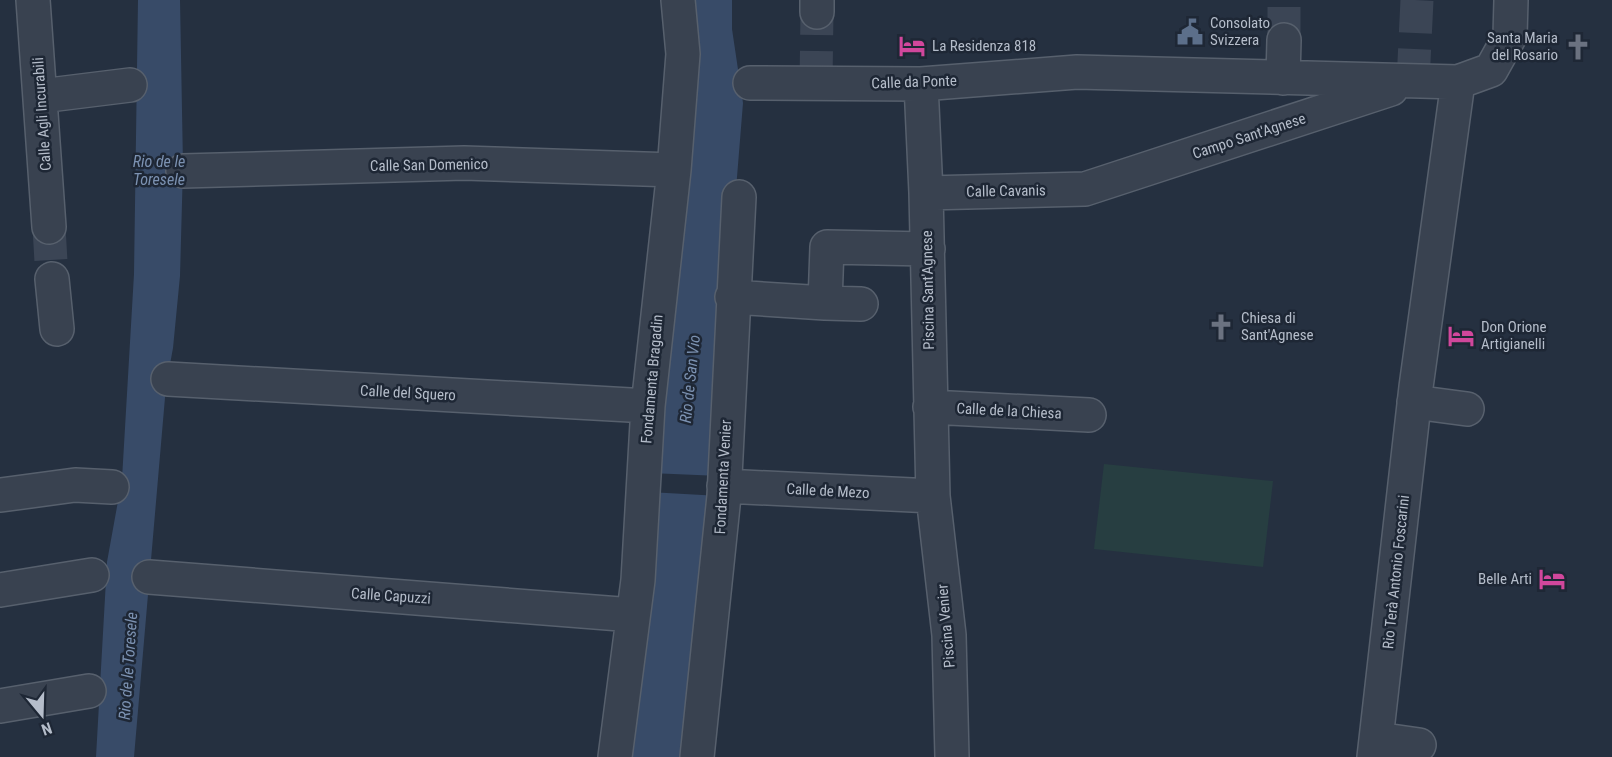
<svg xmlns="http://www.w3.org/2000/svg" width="1612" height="757" font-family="'Roboto Condensed',sans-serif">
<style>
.green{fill:#273e41}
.water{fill:#384b68}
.pier{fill:#253040}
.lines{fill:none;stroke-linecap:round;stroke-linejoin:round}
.street-tunnel{stroke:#3b4555;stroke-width:33;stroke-dasharray:33 16;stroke-linecap:butt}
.street-casing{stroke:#57606d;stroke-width:36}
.street{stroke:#394250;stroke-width:33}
.labels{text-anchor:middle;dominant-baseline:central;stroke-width:5;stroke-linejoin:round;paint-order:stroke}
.poi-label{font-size:15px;fill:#b5bdca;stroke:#1e2735;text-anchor:start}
.street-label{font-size:15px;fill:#b5bdca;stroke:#1e2735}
.water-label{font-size:16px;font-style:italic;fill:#7c92b2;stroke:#1e2735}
</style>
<rect width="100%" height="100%" fill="#253040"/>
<!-- green -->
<path class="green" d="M1104,464l169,17 -10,86 -169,-18z"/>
<!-- water -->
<path class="water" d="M138,0h42l3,166 -3,110 -7,72 -7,38 -32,371h-38l11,-195 15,-83 12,-205z
M684,0h48v29l11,74 -53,654h-64z"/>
<!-- pier -->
<path class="pier" d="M650,473l70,3v20l-71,-4z"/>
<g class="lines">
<!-- street-tunnel -->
<path class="street-tunnel" d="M1284,40v-40
M1413,82l4,-82
M816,84l1,-72
M49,227l3,52"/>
<!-- street casing -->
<g class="street-casing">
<path id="street" d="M33,0l16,227
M817,12v-12
M1283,78l1,-38
M1458,82l33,-12 19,-34 1,-36
M750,83l171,1 156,-12 381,10 -42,305 -42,370
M921,84l5,109 7,303 16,139 3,122
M41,96l89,-11
M183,171l281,-8 210,7
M926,193l159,-4 306,-100
M52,279l5,50
M732,297l93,6 2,-56 101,2
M825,303l36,1
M168,379l480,27
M1414,402l53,7
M930,407l159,8
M724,486l209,10
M1,495l74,-10 37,2
M149,577l484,38
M0,590l92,-15
M0,706l89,-15
M1377,739l42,6
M615,757l23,-177 10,-174 26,-236 9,-116 -5,-54
M697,757l27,-261 15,-299"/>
</g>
<!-- street -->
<use href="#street" class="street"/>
</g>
<!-- icons -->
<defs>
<g id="civic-bare" transform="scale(2.07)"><path d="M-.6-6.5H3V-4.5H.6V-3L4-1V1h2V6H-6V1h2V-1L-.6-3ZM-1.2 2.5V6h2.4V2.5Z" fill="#5c6f8a" stroke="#1e2735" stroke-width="2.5" paint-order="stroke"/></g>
<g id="hotel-bare" transform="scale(2.07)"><path d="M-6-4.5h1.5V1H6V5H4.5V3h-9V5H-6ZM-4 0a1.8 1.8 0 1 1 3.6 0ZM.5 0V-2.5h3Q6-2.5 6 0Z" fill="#d1479c" stroke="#1e2735" stroke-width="2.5" paint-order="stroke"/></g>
<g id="church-bare" transform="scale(2.07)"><path d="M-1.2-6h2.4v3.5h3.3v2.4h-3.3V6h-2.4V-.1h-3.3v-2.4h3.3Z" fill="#6b7280" stroke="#1e2735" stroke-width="2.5" paint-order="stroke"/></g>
</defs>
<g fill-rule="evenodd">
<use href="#civic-bare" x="1190" y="32"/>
<use href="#hotel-bare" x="912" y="46"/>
<use href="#church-bare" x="1578" y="47"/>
<use href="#church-bare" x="1221" y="327"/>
<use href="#hotel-bare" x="1461" y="336"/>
<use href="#hotel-bare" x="1552" y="579"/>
</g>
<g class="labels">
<!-- poi labels -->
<g class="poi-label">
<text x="1210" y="23">Consolato<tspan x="1210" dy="17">Svizzera</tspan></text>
<text x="1558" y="38" text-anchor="end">Santa Maria<tspan x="1558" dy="17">del Rosario</tspan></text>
<text x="932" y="46">La Residenza 818</text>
<text x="1241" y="318">Chiesa di<tspan x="1241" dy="17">Sant'Agnese</tspan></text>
<text x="1481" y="327">Don Orione<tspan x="1481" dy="17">Artigianelli</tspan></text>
<text x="1532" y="579" text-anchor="end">Belle Arti</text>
</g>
<!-- street labels -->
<g class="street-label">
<text transform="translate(914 82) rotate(-2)">Calle da Ponte</text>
<text transform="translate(42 114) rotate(-94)">Calle Agli Incurabili</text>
<text transform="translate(1249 136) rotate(-18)">Campo Sant'Agnese</text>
<text transform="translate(429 165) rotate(-1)">Calle San Domenico</text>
<text transform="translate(1006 191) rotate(-1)">Calle Cavanis</text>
<text transform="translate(928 290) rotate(-91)">Piscina Sant'Agnese</text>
<text transform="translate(652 379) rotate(-85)">Fondamenta Bragadin</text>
<text transform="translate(408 393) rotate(3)">Calle del Squero</text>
<text transform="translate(1009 411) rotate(3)">Calle de la Chiesa</text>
<text transform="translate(723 477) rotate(-87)">Fondamenta Venier</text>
<text transform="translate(828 491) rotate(3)">Calle de Mezo</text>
<text transform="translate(1396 572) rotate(-84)">Rio Terà Antonio Foscarini</text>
<text transform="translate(391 596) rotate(4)">Calle Capuzzi</text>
<text transform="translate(946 626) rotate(-95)">Piscina Venier</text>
</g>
<!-- water labels -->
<g class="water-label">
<text x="159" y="161">Rio de le<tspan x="159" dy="18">Toresele</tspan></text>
<text transform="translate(690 379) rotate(-84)">Rio de San Vio</text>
<text transform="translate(128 666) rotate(-86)">Rio de le Toresele</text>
</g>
</g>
<!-- north arrow -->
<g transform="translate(42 715) rotate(161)" stroke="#1e2735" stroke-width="4.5" paint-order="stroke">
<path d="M0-4.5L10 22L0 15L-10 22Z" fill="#b5bdca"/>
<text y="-9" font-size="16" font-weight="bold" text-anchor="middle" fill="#b5bdca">N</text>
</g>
</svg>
